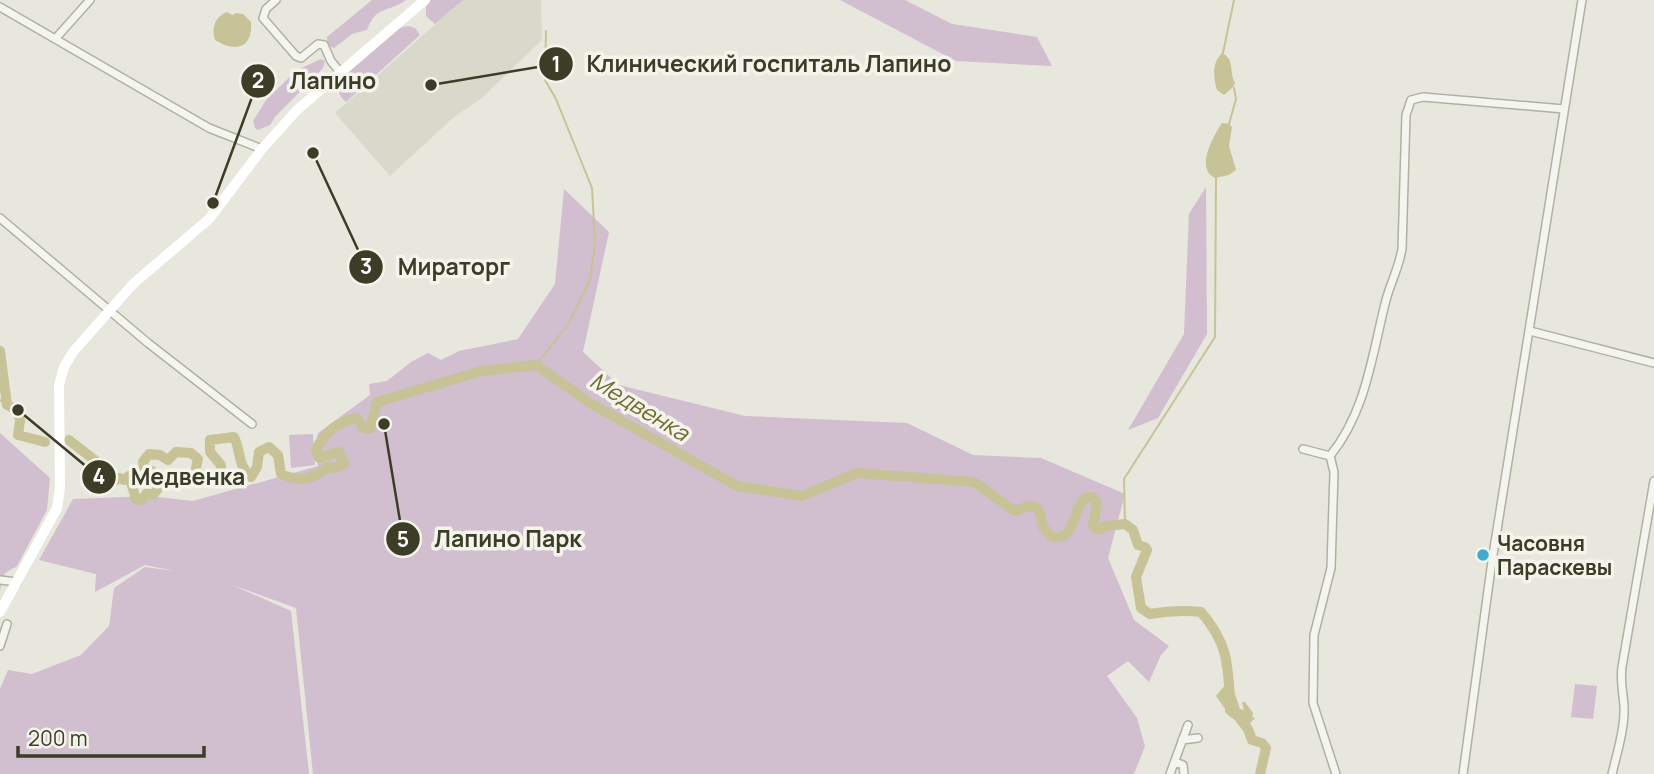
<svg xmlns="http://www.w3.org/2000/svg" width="1654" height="774" font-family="Manrope,sans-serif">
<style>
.built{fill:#d8d9cb}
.green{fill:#d1bece}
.water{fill:#c7c397}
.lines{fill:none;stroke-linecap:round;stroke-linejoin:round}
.stream{stroke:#c7c397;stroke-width:2}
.river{stroke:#c7c397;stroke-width:10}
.minor-casing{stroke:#b0b1a2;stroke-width:10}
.minor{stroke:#f5f5ef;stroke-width:7}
.secondary{stroke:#fff;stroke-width:10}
.poi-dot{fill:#40abce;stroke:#f4f4ec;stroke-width:2.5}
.labels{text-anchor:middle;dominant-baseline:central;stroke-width:7;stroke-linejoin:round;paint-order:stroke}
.poi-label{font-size:21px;font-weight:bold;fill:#3c3d26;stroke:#f4f4ec;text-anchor:start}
.water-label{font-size:23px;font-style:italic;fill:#716d31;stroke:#f4f4ec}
.leader{fill:none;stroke:#3c3d26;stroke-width:2.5}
.callout-dot{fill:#3c3d26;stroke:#f4f4ec;stroke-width:2.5}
.mark-label{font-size:21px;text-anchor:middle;font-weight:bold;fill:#fff}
.callout-label{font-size:23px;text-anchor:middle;font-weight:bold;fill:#3c3d26;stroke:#f4f4ec;stroke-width:7;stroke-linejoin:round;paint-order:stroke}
</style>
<rect width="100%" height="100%" fill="#e7e7dd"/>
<!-- built -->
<path class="built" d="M463,0h78l1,40 -60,58 -28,19 -64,59 -55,-63z"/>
<!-- green -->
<path class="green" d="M372,0h34c-18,13 -30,5 -39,30l-15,4 -18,14 -7,-3v-8z
M431,0h32l-28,24 -9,-8v-10z
M840,0h65l47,24 85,13 15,29 -96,-5z
M408,26l7,2 5,7 -74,67c-8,-7 -9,-13 -7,-24l60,-50z
M321,59l4,2 -2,7 -48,49 -5,8 -12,5 -3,-2 -2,-7 13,-21 31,-30z
M1206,187l1,147 -49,84 -30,12 56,-96 5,-120z
M564,189l45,43 -26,120 36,33 126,31 162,7 66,32 68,3 84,36 -17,64 26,62 35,26 -8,9 -12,27 -21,-21 -21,15 30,42 8,28 -11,28h-821l-17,-166 -66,-24 61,27 18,163h-309v-85l8,-19 24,4 49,-19 28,-29 5,-38 31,-21 30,4 -30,-6 -50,27 1,-18 -57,-14 34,-61 76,-3 44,5 125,-35 -3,-20 3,-13 52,-38 -1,-11 18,-3 24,-19 17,-9 13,7 18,-9 59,-12 37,-55z
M0,433l50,45 -3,32 -30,56 -12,7 -5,17z
M313,434l2,31 -24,3 -2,-33z
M1575,684l22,2 -4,33 -22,-2z"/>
<!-- water -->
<path class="water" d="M227,12l6,3 3,-2 7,1 8,8c2,26 -15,31 -36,18 -4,-12 0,-23 12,-28z
M1222,53c13,6 7,20 13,30l-2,4 -9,8 -7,-5c-4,-14 -5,-27 5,-37z
M1222,123l7,1 3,3 -3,19 7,24 -7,5 -14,3c-20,-9 -2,-41 7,-55z
M1225,685l8,3 7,21 4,1 -2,-8h3l8,11 -1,4 3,1 -6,6 -1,5c-6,-6 -16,-9 -23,-17v-3l-9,-13z"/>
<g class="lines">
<!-- stream -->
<path class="stream" d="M1223,53l11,-53
M1229,124l7,-25 -2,-11
M536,365l33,-42 21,-43 5,-37 -3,-55 -36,-89 -11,-19 1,-49
M0,400l7,5
M1125,524l-1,-45 91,-142 1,-160"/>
<!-- river -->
<path class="river" d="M0,351l7,54 11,5 2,11 -2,14 27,7
M69,440l28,22 -1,9 11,15 12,-8 5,2 5,-4 7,23 6,1 5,-7 6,2 8,-10 -2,-3 -6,1 -3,-3 4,-5 -2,-4 -8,-3 -1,-6 6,-8 11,1 8,5 8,-8 15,1 7,6 -2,9 2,7 5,-1 12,7 5,-1 1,-15 -11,-13v-12l24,-3c7,13 3,28 17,40l6,-10 2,-15 10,-5 9,8 3,19c19,8 31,6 47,-7l7,1 9,-4 -5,-12 -20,6 -3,-9c9,-16 22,-28 41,-31l6,10 7,1 7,-27 105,-31 54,-6 54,38 147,83 65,10 55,-23 117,9 41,29 14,-5 7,1 4,6 3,14 9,10c25,4 19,-29 35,-40l7,1 3,6 -4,22 6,4 6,-4 20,-2 8,6 5,15 7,2 2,3 -11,27 5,31 9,6c18,-3 33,-4 51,-2 26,30 27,50 29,89
M1240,719l8,10 4,11 10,3 4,5 -6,26"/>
<!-- minor casing -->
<g class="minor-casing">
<path id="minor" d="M276,0l-10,9 -3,9 33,38 5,2 17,-14 6,1 7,16 9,11
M0,7l209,121 53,21
M56,38l34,-38
M0,218l148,125 104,81
M1530,331l124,32
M1303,449l27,7c37,-46 42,-102 56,-156 5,-18 13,-33 16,-51l4,-134 5,-15 12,-3 141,12
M1330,456l4,16 -3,96 -17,67 -1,68 23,71
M0,580l17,2
M0,646l7,-22
M1182,740l16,-2
M1175,762l8,3 1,9
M1170,774l18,-49
M1463,774l29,-213 90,-561
M1612,774c5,-21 13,-46 12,-68 -1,-14 -4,-25 -2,-39l32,-186"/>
</g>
<!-- minor -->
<use href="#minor" class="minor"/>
<!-- secondary -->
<path class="secondary" d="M0,612l57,-104 3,-20 -1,-103 5,-18 9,-15 60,-68 76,-65 53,-70 35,-39 128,-110"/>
</g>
<!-- markers -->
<circle class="poi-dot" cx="1483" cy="555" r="7"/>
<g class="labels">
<!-- poi labels -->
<g class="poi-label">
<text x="1497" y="543">Часовня<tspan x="1497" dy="24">Параскевы</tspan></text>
</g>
<!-- water labels -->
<g class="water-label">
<text transform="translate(640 406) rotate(31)">Медвенка</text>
</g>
</g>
<!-- callouts -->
<path class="leader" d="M431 85L556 64M213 203L258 81M313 153L366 267M18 410L99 477M384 424L403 539"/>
<g class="callout-dot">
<circle cx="431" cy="85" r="7"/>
<circle cx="213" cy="203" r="7"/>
<circle cx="313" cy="153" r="7"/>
<circle cx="18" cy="410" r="7"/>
<circle cx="384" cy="424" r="7"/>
<circle cx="556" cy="64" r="18"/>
<circle cx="258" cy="81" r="18"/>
<circle cx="366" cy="267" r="18"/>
<circle cx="99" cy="477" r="18"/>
<circle cx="403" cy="539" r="18"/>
</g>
<g class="mark-label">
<text x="556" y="72">1</text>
<text x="258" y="88">2</text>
<text x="366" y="274">3</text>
<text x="99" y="484">4</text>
<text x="403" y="547">5</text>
</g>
<g class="callout-label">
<text x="769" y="72">Клинический госпиталь Лапино</text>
<text x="333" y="89">Лапино</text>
<text x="454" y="275">Мираторг</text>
<text x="188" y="485">Медвенка</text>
<text x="508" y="547">Лапино Парк</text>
</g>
<!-- scale -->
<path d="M18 746v10h186v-10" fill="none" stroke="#3c3d26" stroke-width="3.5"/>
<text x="28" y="746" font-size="21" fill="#3c3d26" stroke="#f4f4ec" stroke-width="5" paint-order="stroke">200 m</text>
</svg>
